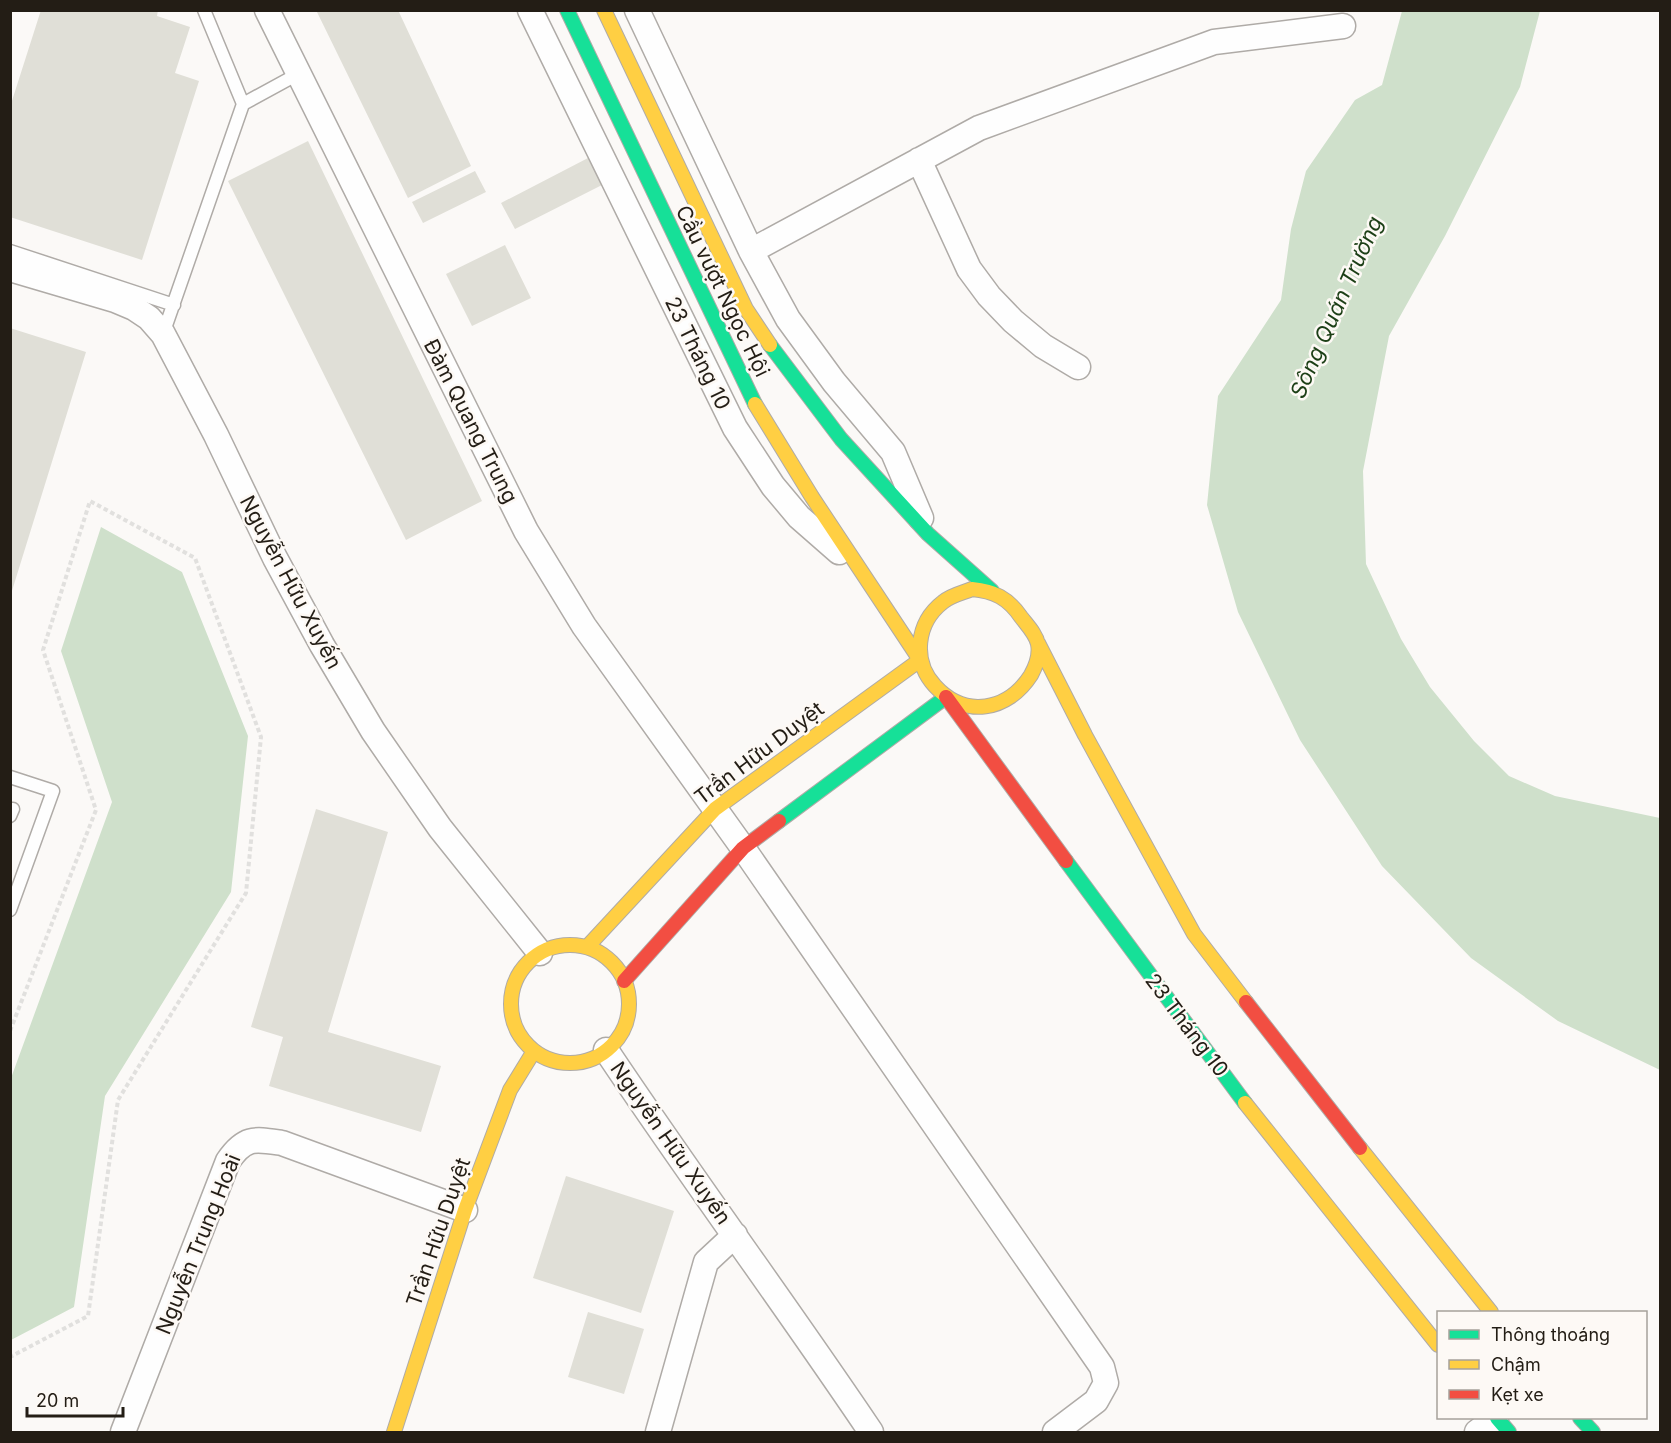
<svg xmlns="http://www.w3.org/2000/svg" width="1671" height="1443" font-family="Inter,sans-serif">
<style>
.water{fill:#cfe0cb}
.building{fill:#e0dfd7}
.lines{fill:none;stroke-linecap:round;stroke-linejoin:round}
.lane-casing{stroke:#afaba7;stroke-width:15}
.street-casing{stroke:#afaba7;stroke-width:27}
.fast-casing{stroke:#afaba7;stroke-width:16}
.slow-casing{stroke:#afaba7;stroke-width:16}
.jam-casing{stroke:#afaba7;stroke-width:16}
.path{stroke:#e1e0de;stroke-width:4;stroke-dasharray:4.5 3;stroke-linecap:butt}
.lane{stroke:#fefefe;stroke-width:12}
.street{stroke:#fefefe;stroke-width:24}
.fast{stroke:#16e098;stroke-width:14}
.slow{stroke:#ffcf43;stroke-width:14}
.jam{stroke:#f24e42;stroke-width:14}
.labels{text-anchor:middle;dominant-baseline:central;stroke-width:5;stroke-linejoin:round;paint-order:stroke}
.street-label{font-size:21px;fill:#231d15;stroke:#fdf9f5}
.water-label{font-size:22px;font-style:italic;fill:#1c3f16;stroke:#fdf9f5}
</style>
<rect width="100%" height="100%" fill="#fbf9f7"/>
<!-- water -->
<path class="water" d="M1402,11h138l-20,76 -75,149 -56,100 -26,135 3,93 35,75 29,48 44,54 35,35 46,20 105,22v252l-102,-49 -87,-63 -89,-92 -82,-126 -62,-128 -31,-107 11,-109 63,-96 10,-71 15,-58 49,-71 27,-15z
M101,527l81,45 66,164 -17,156 -126,204 -31,211 -63,33v-262l101,-276 -51,-151z"/>
<!-- building -->
<path class="building" d="M41,10h117l-1,6 33,11 -15,46 24,8 -57,179 -132,-43v-110z
M316,10h82l73,156 -63,32z
M308,141l174,360 -76,39 -178,-359z
M588,158l14,27 -87,44 -14,-26z
M475,171l11,21 -63,31 -11,-21z
M505,245l26,53 -59,28 -26,-52z
M10,328l76,24 -75,242h-1z
M316,809l72,23 -60,200 113,34 -20,66 -152,-46 14,-49 -32,-10z
M566,1176l108,35 -33,102 -108,-35z
M588,1312l56,17 -20,65 -56,-17z"/>
<g class="lines">
<!-- lane casing -->
<g class="lane-casing">
<path id="lane" d="M204,10l39,94
M10,251l164,54
M163,334l80,-230 55,-30
M10,777l43,14 -43,119
M10,809h3l-3,7"/>
</g>
<!-- street casing -->
<g class="street-casing">
<path id="street" d="M267,10l259,521 58,95 159,222 359,519 4,16 -10,18 -41,31
M530,10l205,418 38,58 26,31 40,35
M637,10l114,241 37,68 46,63 59,70 28,66
M919,160l50,109 20,27 24,25 30,25 35,21
M751,251l228,-123 235,-86 129,-16
M10,269l105,31 19,8 15,10 14,16 53,101 59,123 47,87 51,86 67,97 100,125
M606,1050c86,129 179,254 265,382
M123,1432l105,-271c17,-25 27,-22 54,-18l183,67
M658,1432l48,-170 29,-27
M1477,1432l19,-14"/>
</g>
<!-- fast casing -->
<g class="fast-casing">
<path id="fast" d="M567,10l188,394
M770,345l71,94 87,95 64,57
M779,821l167,-124
M1066,861l179,242
M1497,1418l12,14
M1580,1418l13,14"/>
</g>
<!-- slow casing -->
<g class="slow-casing">
<path id="slow" d="M604,10l142,299 24,36
M755,404l57,93 108,163
M972,589c22,2 36,9 49,28 6,8 15,17 17,27 2,10 -2,22 -7,31 -23,36 -66,44 -96,11 -23,-25 -19,-63 8,-84 8,-7 19,-9 29,-13z
M1038,643l47,92 109,199 52,68
M511 1004a59 59 0 1 1 118 0a59 59 0 1 1-118 0Z
M587,947l128,-138 205,-149
M1245,1103l193,242
M1360,1148l131,164
M394,1432l71,-222 45,-120 24,-39"/>
</g>
<!-- jam casing -->
<g class="jam-casing">
<path id="jam" d="M946,697l120,164
M624,981l119,-133 36,-27
M1246,1002l114,146"/>
</g>
<!-- path -->
<path class="path" d="M10,1031l86,-221 -53,-160 47,-149 105,57 66,179 -15,156 -128,207 -30,216 -78,41"/>
<!-- lane -->
<use href="#lane" class="lane"/>
<!-- street -->
<use href="#street" class="street"/>
<!-- fast -->
<use href="#fast" class="fast"/>
<!-- slow -->
<use href="#slow" class="slow"/>
<!-- jam -->
<use href="#jam" class="jam"/>
</g>
<g class="labels">
<!-- street labels -->
<g class="street-label">
<text transform="translate(723 291) rotate(64)">Cầu vượt Ngọc Hội</text>
<text transform="translate(698 353) rotate(64)">23 Tháng 10</text>
<text transform="translate(471 421) rotate(63)">Đàm Quang Trung</text>
<text transform="translate(291 582) rotate(62)">Nguyễn Hữu Xuyến</text>
<text transform="translate(759 753) rotate(-37)">Trần Hữu Duyệt</text>
<text transform="translate(1187 1025) rotate(53)">23 Tháng 10</text>
<text transform="translate(671 1143) rotate(55)">Nguyễn Hữu Xuyến</text>
<text transform="translate(438 1232) rotate(-71)">Trần Hữu Duyệt</text>
<text transform="translate(198 1244) rotate(-68)">Nguyễn Trung Hoài</text>
</g>
<!-- water labels -->
<g class="water-label">
<text transform="translate(1336 307) rotate(-66)">Sông Quán Trường</text>
</g>
</g>
<!-- border -->
<rect width="1671" height="1443" fill="none" stroke="#231d15" stroke-width="24"/>
<!-- legend -->
<rect x="1437" y="1311" width="210" height="108" fill="#fdf9f5" stroke="#a6a19b" stroke-width="1.5"/>
<rect x="1449" y="1330" width="30" height="9" fill="#16e098" stroke="#a6a19b" stroke-width="1.5"/>
<text x="1491" y="1341" font-size="18" fill="#231d15">Thông thoáng</text>
<rect x="1449" y="1360" width="30" height="9" fill="#ffcf43" stroke="#a6a19b" stroke-width="1.5"/>
<text x="1491" y="1371" font-size="18" fill="#231d15">Chậm</text>
<rect x="1449" y="1390" width="30" height="9" fill="#f24e42" stroke="#a6a19b" stroke-width="1.5"/>
<text x="1491" y="1401" font-size="18" fill="#231d15">Kẹt xe</text>
<!-- scale -->
<path d="M27 1407v9h96v-9" fill="none" stroke="#231d15" stroke-width="3"/>
<text x="36" y="1407" font-size="18" fill="#231d15" stroke="#fdf9f5" stroke-width="4.5" paint-order="stroke">20 m</text>
</svg>
